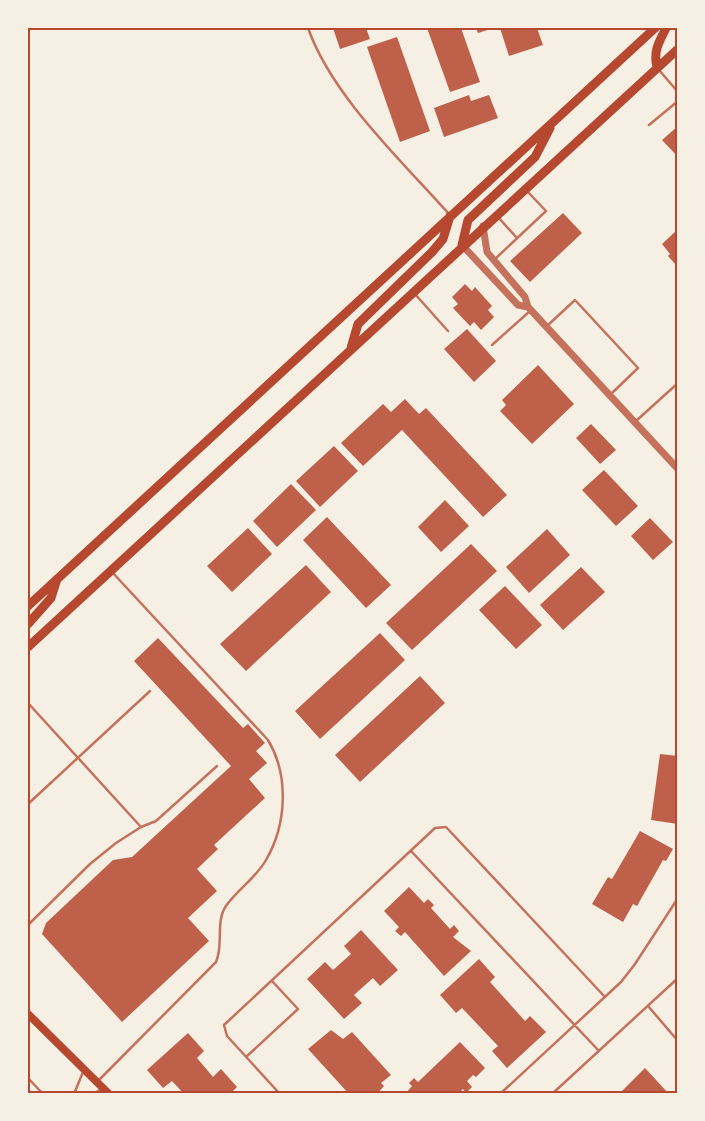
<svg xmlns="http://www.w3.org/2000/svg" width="705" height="1121" font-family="Montserrat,sans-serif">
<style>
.building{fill:#bf614a}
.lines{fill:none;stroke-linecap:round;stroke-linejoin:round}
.service{stroke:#c5725c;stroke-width:2.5}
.tertiary{stroke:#c5725c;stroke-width:7}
.secondary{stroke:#b5482f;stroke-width:8}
.primary{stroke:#b5482f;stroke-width:9}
.neatline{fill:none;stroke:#b5482f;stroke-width:2}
</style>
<rect width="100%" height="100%" fill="#f6efe4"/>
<!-- building -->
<path class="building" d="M333,28h33l4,11 -30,10z
M427,28h34l19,54 -30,10z
M476,28h18l-16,5z
M500,28h37l6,17 -34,11z
M397,37l33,94 -30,11 -33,-95z
M469,95l2,6 18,-6 9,23 -54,19 -10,-29z
M678,126v31l-16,-17z
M563,213l19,20 -52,49 -20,-21z
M678,229v35l-2,1 -8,-9 2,-2 -8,-10z
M465,284l7,7 3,-4 17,19 -4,4 6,7 -13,13 -7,-8 -4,4 -17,-18 5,-4 -6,-7z
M467,329l29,32 -22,21 -30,-33z
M538,365l36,39 -42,40 -32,-33 6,-6 -4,-5z
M405,399l14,15 7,-6 81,87 -24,22 -81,-87 -39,36 -22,-23 42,-39 8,8z
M591,424l25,26 -16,14 -24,-26z
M334,446l24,25 -38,36 -24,-26z
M604,470l34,36 -22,20 -34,-36z
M291,484l25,26 -39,37 -24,-26z
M445,500l24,26 -28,26 -23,-25z
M327,517l64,68 -25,23 -63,-68z
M650,518l23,24 -20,18 -22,-24z
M248,528l24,26 -40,38 -25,-26z
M547,529l23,26 -41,38 -23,-26z
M471,544l26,27 -85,79 -26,-27z
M306,565l25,27 -85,79 -26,-27z
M581,567l24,25 -42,38 -23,-25z
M505,586l37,39 -26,24 -37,-39z
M380,633l25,27 -85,79 -25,-28z
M158,638l85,90 5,-4 17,19 -9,8 11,12 -18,16 16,19 -51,47 4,4 -21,20 20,22 -29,27 21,23 -87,81 -80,-88 4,-11 67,-63 19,-3 99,-91 -97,-105z
M420,676l25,27 -85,79 -25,-27z
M660,754l18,2v68l-27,-4z
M640,831l33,18 -7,12 -3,-1 -26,46 -4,-2 -10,18 -31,-18 16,-27 4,2z
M409,887l15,16 4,-4 6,6 -3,3 19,21 4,-4 5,6 -6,6 18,14 -27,25 -39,-44 -4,4 -6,-5 4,-4 -15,-16z
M361,930l37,40 -18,16 -7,-8 -19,17 8,8 -18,16 -37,-40 18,-17 8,8 18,-16 -7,-8z
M479,959l16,18 -5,5 35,39 5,-5 16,16 -39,36 -15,-17 6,-5 -36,-38 -6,5 -16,-18z
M331,1030l12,9 9,-7 39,43 -10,8 3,3 -7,8h-28l-41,-45z
M188,1033l16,18 -7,7 16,19 8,-8 16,18 -7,7h-46l-12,-13 -9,7 -16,-18z
M460,1042l25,26 -9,9 -3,-2 -6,6 5,6 -6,6 -3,-4 -5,5h-53l7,-8 -3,-3 5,-5 4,4z
M645,1068l24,26h-50z"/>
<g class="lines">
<!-- service -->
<path class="service" d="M308,28c24,68 93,132 141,186
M659,70l19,22
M649,125l29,-24
M498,217l19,21
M495,259l51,-48 -19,-20
M414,293l34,38
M547,326l28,-26 63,68 -27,26
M492,345l38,-34
M636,421l42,-38
M28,703l113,124
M28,804l122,-113
M411,851l188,200
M28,925l62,-61 26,-21 25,-16 15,-6 61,-55
M648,1006l30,35
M246,1057l52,-48 -26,-28
M28,1078l15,16
M98,1081l118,-119c8,-18 -1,-40 10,-56 11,-16 30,-28 40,-46 21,-36 23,-85 2,-120l-156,-168
M74,1094l9,-22
M92,1094l10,-5
M280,1094l-53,-58 -3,-11 211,-197 11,-1 159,170
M500,1094l121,-112 14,-18 43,-66
M552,1094l126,-116"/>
<!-- tertiary -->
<path class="tertiary" d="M483,226l4,26 38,45 3,10 150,162
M462,245l56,60 10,2"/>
<!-- secondary -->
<path class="secondary" d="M28,1014l81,80"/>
<!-- primary -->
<path class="primary" d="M657,67c-4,-16 2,-25 9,-39
M462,245l6,-25 67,-63 15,-29
M351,348l7,-24 74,-72 11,-13 7,-23
M28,606l627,-578
M28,624l23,-26 6,-19
M28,647l650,-598"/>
</g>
<!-- border -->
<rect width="705" height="1121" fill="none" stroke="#f6efe4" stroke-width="58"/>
<rect x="29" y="29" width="647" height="1063" class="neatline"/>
</svg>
